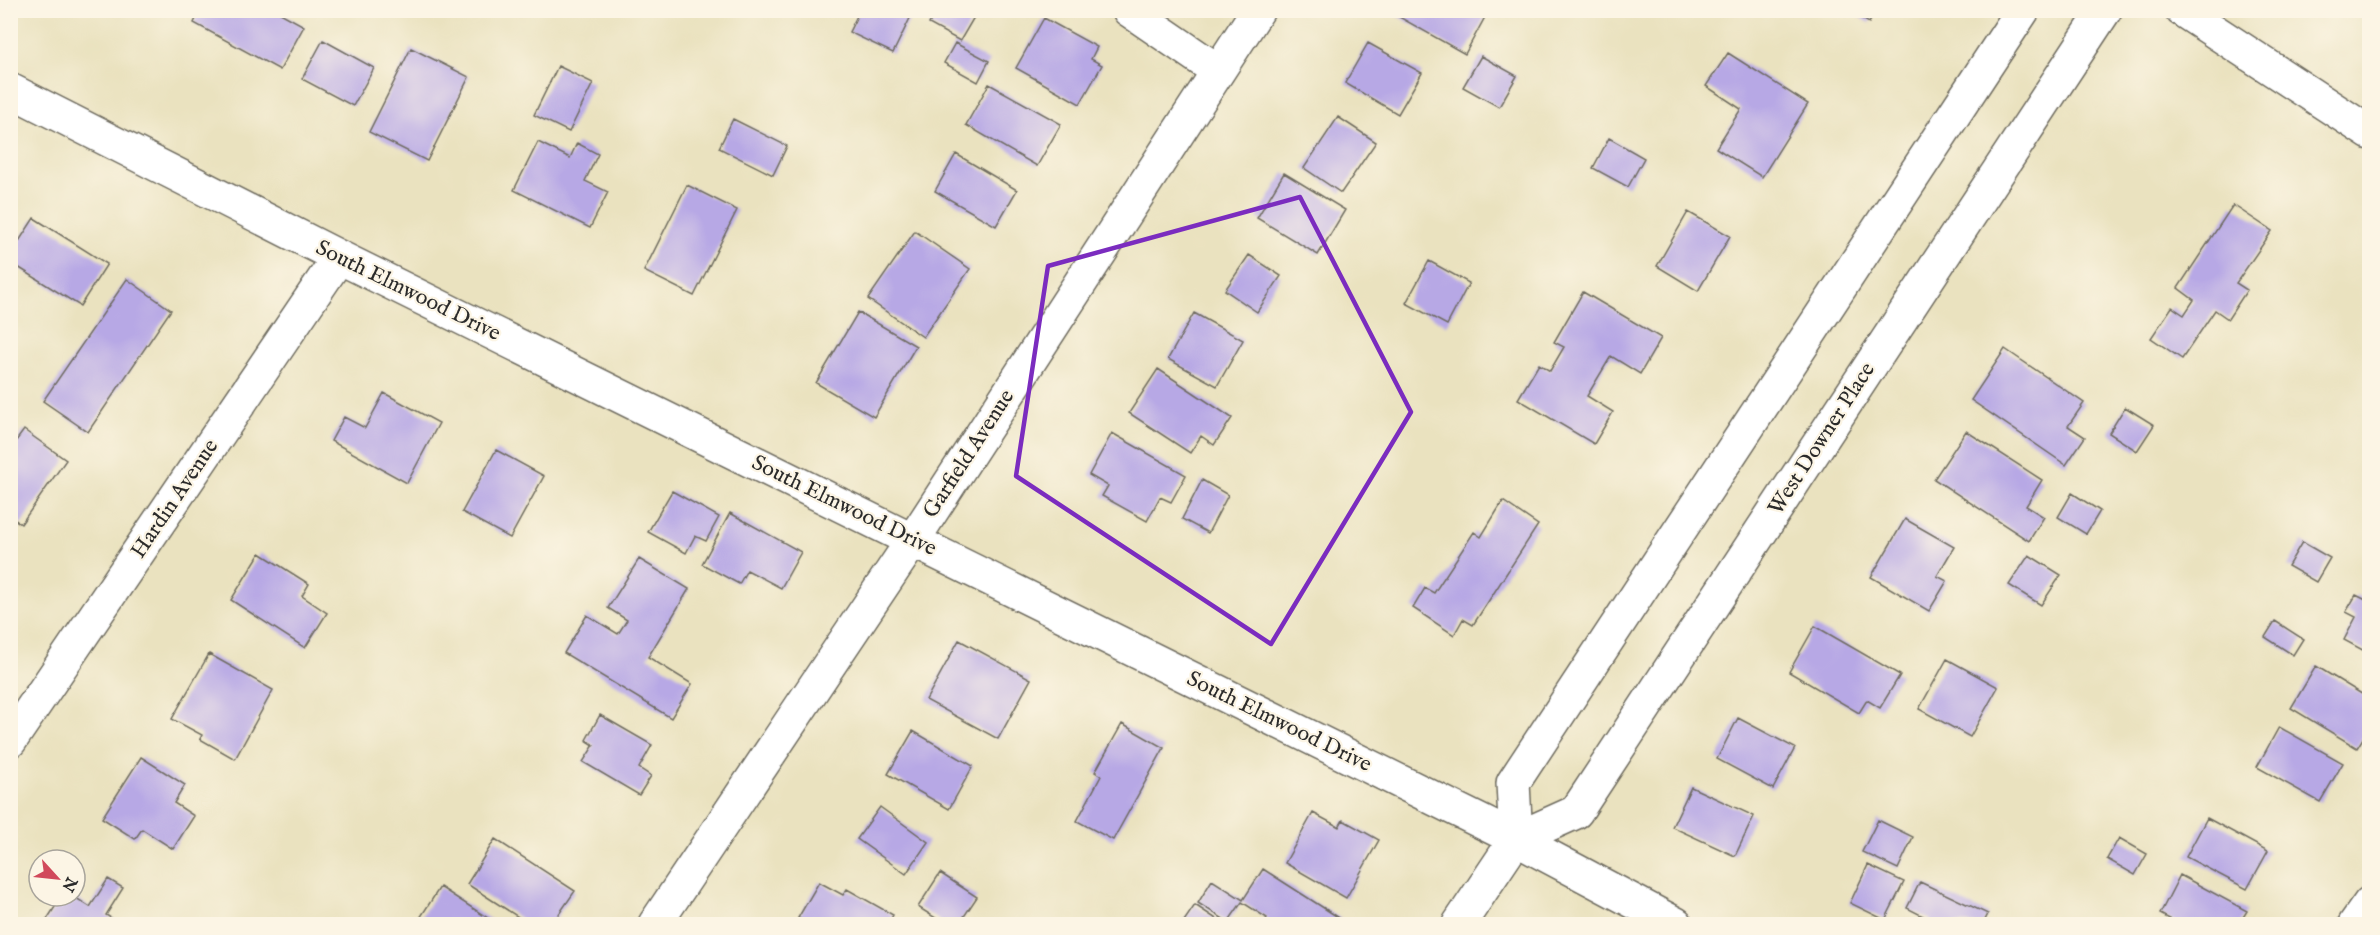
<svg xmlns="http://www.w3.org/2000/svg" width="2380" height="935" font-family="'IM FELL English',serif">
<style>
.building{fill:#b7a8e5}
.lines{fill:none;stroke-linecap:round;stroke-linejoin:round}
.street-casing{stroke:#6e6b5f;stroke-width:36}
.primary-casing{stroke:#6e6b5f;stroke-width:36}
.street{stroke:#fff;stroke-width:33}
.primary{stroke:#fff;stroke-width:33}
.marked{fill:none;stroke:#7b2cbf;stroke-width:4.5;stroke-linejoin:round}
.labels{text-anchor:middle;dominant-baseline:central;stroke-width:4.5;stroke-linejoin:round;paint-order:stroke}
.street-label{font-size:22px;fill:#2b2b2b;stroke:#fcf5e5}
</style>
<rect width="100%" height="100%" fill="#fcf5e5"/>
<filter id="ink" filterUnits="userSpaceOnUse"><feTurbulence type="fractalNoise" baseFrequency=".0167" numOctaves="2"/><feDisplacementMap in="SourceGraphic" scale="12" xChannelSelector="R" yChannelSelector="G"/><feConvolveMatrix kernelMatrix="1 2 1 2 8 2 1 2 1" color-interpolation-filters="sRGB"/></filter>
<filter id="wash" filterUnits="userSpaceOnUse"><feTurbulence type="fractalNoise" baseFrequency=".008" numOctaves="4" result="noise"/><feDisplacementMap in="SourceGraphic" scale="24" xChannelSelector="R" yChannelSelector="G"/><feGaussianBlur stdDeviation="1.35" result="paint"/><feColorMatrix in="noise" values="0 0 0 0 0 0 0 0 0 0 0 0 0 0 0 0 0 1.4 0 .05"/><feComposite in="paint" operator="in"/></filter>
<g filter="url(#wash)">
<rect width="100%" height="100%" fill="#eae2bf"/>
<g id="blocks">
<!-- building -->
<path class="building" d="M200,10h75l29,16 -24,44 -86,-47z
M860,10h54l-21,43 -44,-21z
M937,10h37l3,2 -17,29 -31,-17z
M1393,10h80l12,7 -20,37 -73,-41z
M1848,10h29l-8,13z
M1044,18l53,29 -6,12 11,6 -22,39 -64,-36z
M323,40l51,28 -21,38 -51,-27z
M955,43l34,18 -11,21 -34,-19z
M1368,43l54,30 -24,41 -53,-31z
M411,48l58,29 -42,84 -58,-29z
M1728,53l80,51 -46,73 -46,-29 25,-39 -35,-23z
M1481,56l36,20 -18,31 -36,-20z
M558,66l35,17 -24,49 -35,-17z
M989,84l72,40 -24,42 -71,-41z
M1338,117l38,25 -35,51 -37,-25z
M733,119l54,27 -14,29 -54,-27z
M1609,138l35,20 -16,29 -35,-19z
M538,142l32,16 7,-15 21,11 -13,27 23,11 -18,36 -76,-38z
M956,154l61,36 -21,36 -61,-35z
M1284,173l61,37 -27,45 -61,-37z
M687,185l50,25 -43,86 -50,-25z
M2233,205l39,26 -36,52 11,7 -19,29 -13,-9 -33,49 -31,-21 21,-31 12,8 10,-15 -16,-12z
M1688,212l42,24 -32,55 -41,-25z
M34,218l73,46 -27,42 -70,-44v-7z
M915,231l55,38 -47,68 -55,-38z
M1249,255l32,21 -24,36 -32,-22z
M1429,261l40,22 -22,42 -41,-22z
M127,279l44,31 -83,122 -45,-31z
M1583,292l78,46 -21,36 -29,-18 -24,40 26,16 -19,32 -76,-45 21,-35 11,7 14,-24 -10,-5z
M858,312l58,34 -42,71 -58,-34z
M1194,313l49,27 -26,46 -49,-27z
M2005,349l79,54 -16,23 17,11 -19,28 -95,-65z
M1158,369l74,49 -18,27 -13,-9 -11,17 -61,-40z
M384,393l55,30 -32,60 -76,-42 13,-24 21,11z
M2125,407l29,18 -17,26 -28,-18z
M24,430l42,30 -45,64 -11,-8v-67z
M1966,431l76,49 -16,26 18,11 -15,24 -95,-62z
M1112,433l74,42 -15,27 -11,-5 -13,24 -45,-25 6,-10 -19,-11z
M496,450l48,26 -34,62 -48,-26z
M1202,480l26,15 -20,38 -26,-14z
M672,491l47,26 -13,24 -11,-5 -9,17 -38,-21z
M2072,493l28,18 -14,23 -28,-17z
M1503,501l35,24 -65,100 -10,-6 -9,16 -41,-27 12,-20 9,5 40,-61 7,5z
M730,513l71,39 -20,36 -34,-18 -8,14 -37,-20z
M1905,519l49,28 -17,29 10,5 -18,30 -58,-34z
M2302,542l28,16 -14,24 -28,-16z
M260,553l49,31 -7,12 25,17 -22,35 -74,-48z
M2029,555l32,20 -20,30 -32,-20z
M639,559l50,30 -41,68 44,27 -21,34 -107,-65 23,-38 31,19 9,-14 -19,-12z
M2356,595l14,7v52l-26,-14 12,-23 -10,-5z
M2275,621l28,18 -10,16 -28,-18z
M1815,626l85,49 -20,33 -13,-8 -8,13 -70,-41z
M959,640l72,39 -33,60 -72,-39z
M209,654l64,36 -38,69 -35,-20 2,-4 -30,-16z
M1947,659l51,28 -28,50 -51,-28z
M2316,666l54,33v28l-13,21 -66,-40z
M600,715l52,30 -13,23 12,8 -12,19 -56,-33 11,-17 -8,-5z
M1738,718l57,30 -22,41 -56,-30z
M1122,724l42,24 -51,92 -36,-19 24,-45 -6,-4z
M2279,727l64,36 -23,39 -63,-35z
M913,731l60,35 -24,43 -61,-35z
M141,757l44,28 -11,18 20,13 -21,33 -31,-20 -7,10 -33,-21z
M1691,787l63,29 -19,40 -63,-29z
M880,807l48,35 -22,32 -49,-35z
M1313,813l26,14 4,-7 36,20 -33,58 -61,-35z
M2207,818l61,33 -21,38 -61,-32z
M1878,820l35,17 -15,32 -36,-17z
M2119,838l28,16 -12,21 -28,-16z
M495,839l80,52 -23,33h-23l-62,-40z
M1868,865l36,17 -19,38 -35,-17z
M1263,869l81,52 -3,3h-78l4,-6 -25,-16 -14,20 -30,-19 14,-23 31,20z
M940,873l37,24 -18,27h-14l-27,-17z
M2180,875l67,36 -8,13h-60l-19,-10z
M108,879l15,9 -17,27 15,9h-77l18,-28h11l17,11z
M819,882l24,13 4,-6 46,26 -5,9h-79l-11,-6z
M1920,882l68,32 -5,10h-54l2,-4 -24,-12z
M440,887l57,37h-67l-10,-6z
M1195,905l29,19h-42z"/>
</g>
</g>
<g filter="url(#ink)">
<use href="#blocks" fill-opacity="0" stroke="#6e6b5f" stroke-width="1.5"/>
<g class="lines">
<!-- street casing -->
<g class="street-casing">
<path id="street" d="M1129,10l89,61
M2182,10l188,123
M10,90l329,167 1177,582 160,85
M10,741l329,-484
M1516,839l-3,-56 510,-773
M655,924l258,-384 345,-530
M1459,924l57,-85 60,-27 529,-802"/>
</g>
<!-- primary casing -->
<g class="primary-casing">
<path id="primary" d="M2355,924l15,-21"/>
</g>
<!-- street -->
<use href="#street" class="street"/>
<!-- primary -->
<use href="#primary" class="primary"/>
</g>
</g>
<!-- marked area -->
<path class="marked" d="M1300,197l111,215 -140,232 -255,-168 32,-210z"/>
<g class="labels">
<!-- street labels -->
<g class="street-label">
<text transform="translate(408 291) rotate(26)">South Elmwood Drive</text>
<text transform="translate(1822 439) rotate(-57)">West Downer Place</text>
<text transform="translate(969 454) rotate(-57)">Garfield Avenue</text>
<text transform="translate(175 499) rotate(-56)">Hardin Avenue</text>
<text transform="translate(844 506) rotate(26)">South Elmwood Drive</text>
<text transform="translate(1279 722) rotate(26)">South Elmwood Drive</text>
</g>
</g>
<!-- margin -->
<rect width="2380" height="935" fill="none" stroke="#fcf5e5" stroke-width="36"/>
<!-- north arrow -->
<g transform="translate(57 878) rotate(117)"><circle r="28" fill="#fcf5e5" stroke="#a8a49b" stroke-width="1.5"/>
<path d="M0-4.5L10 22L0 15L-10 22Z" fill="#d1495b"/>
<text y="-9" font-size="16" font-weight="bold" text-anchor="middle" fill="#2b2b2b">N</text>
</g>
</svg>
